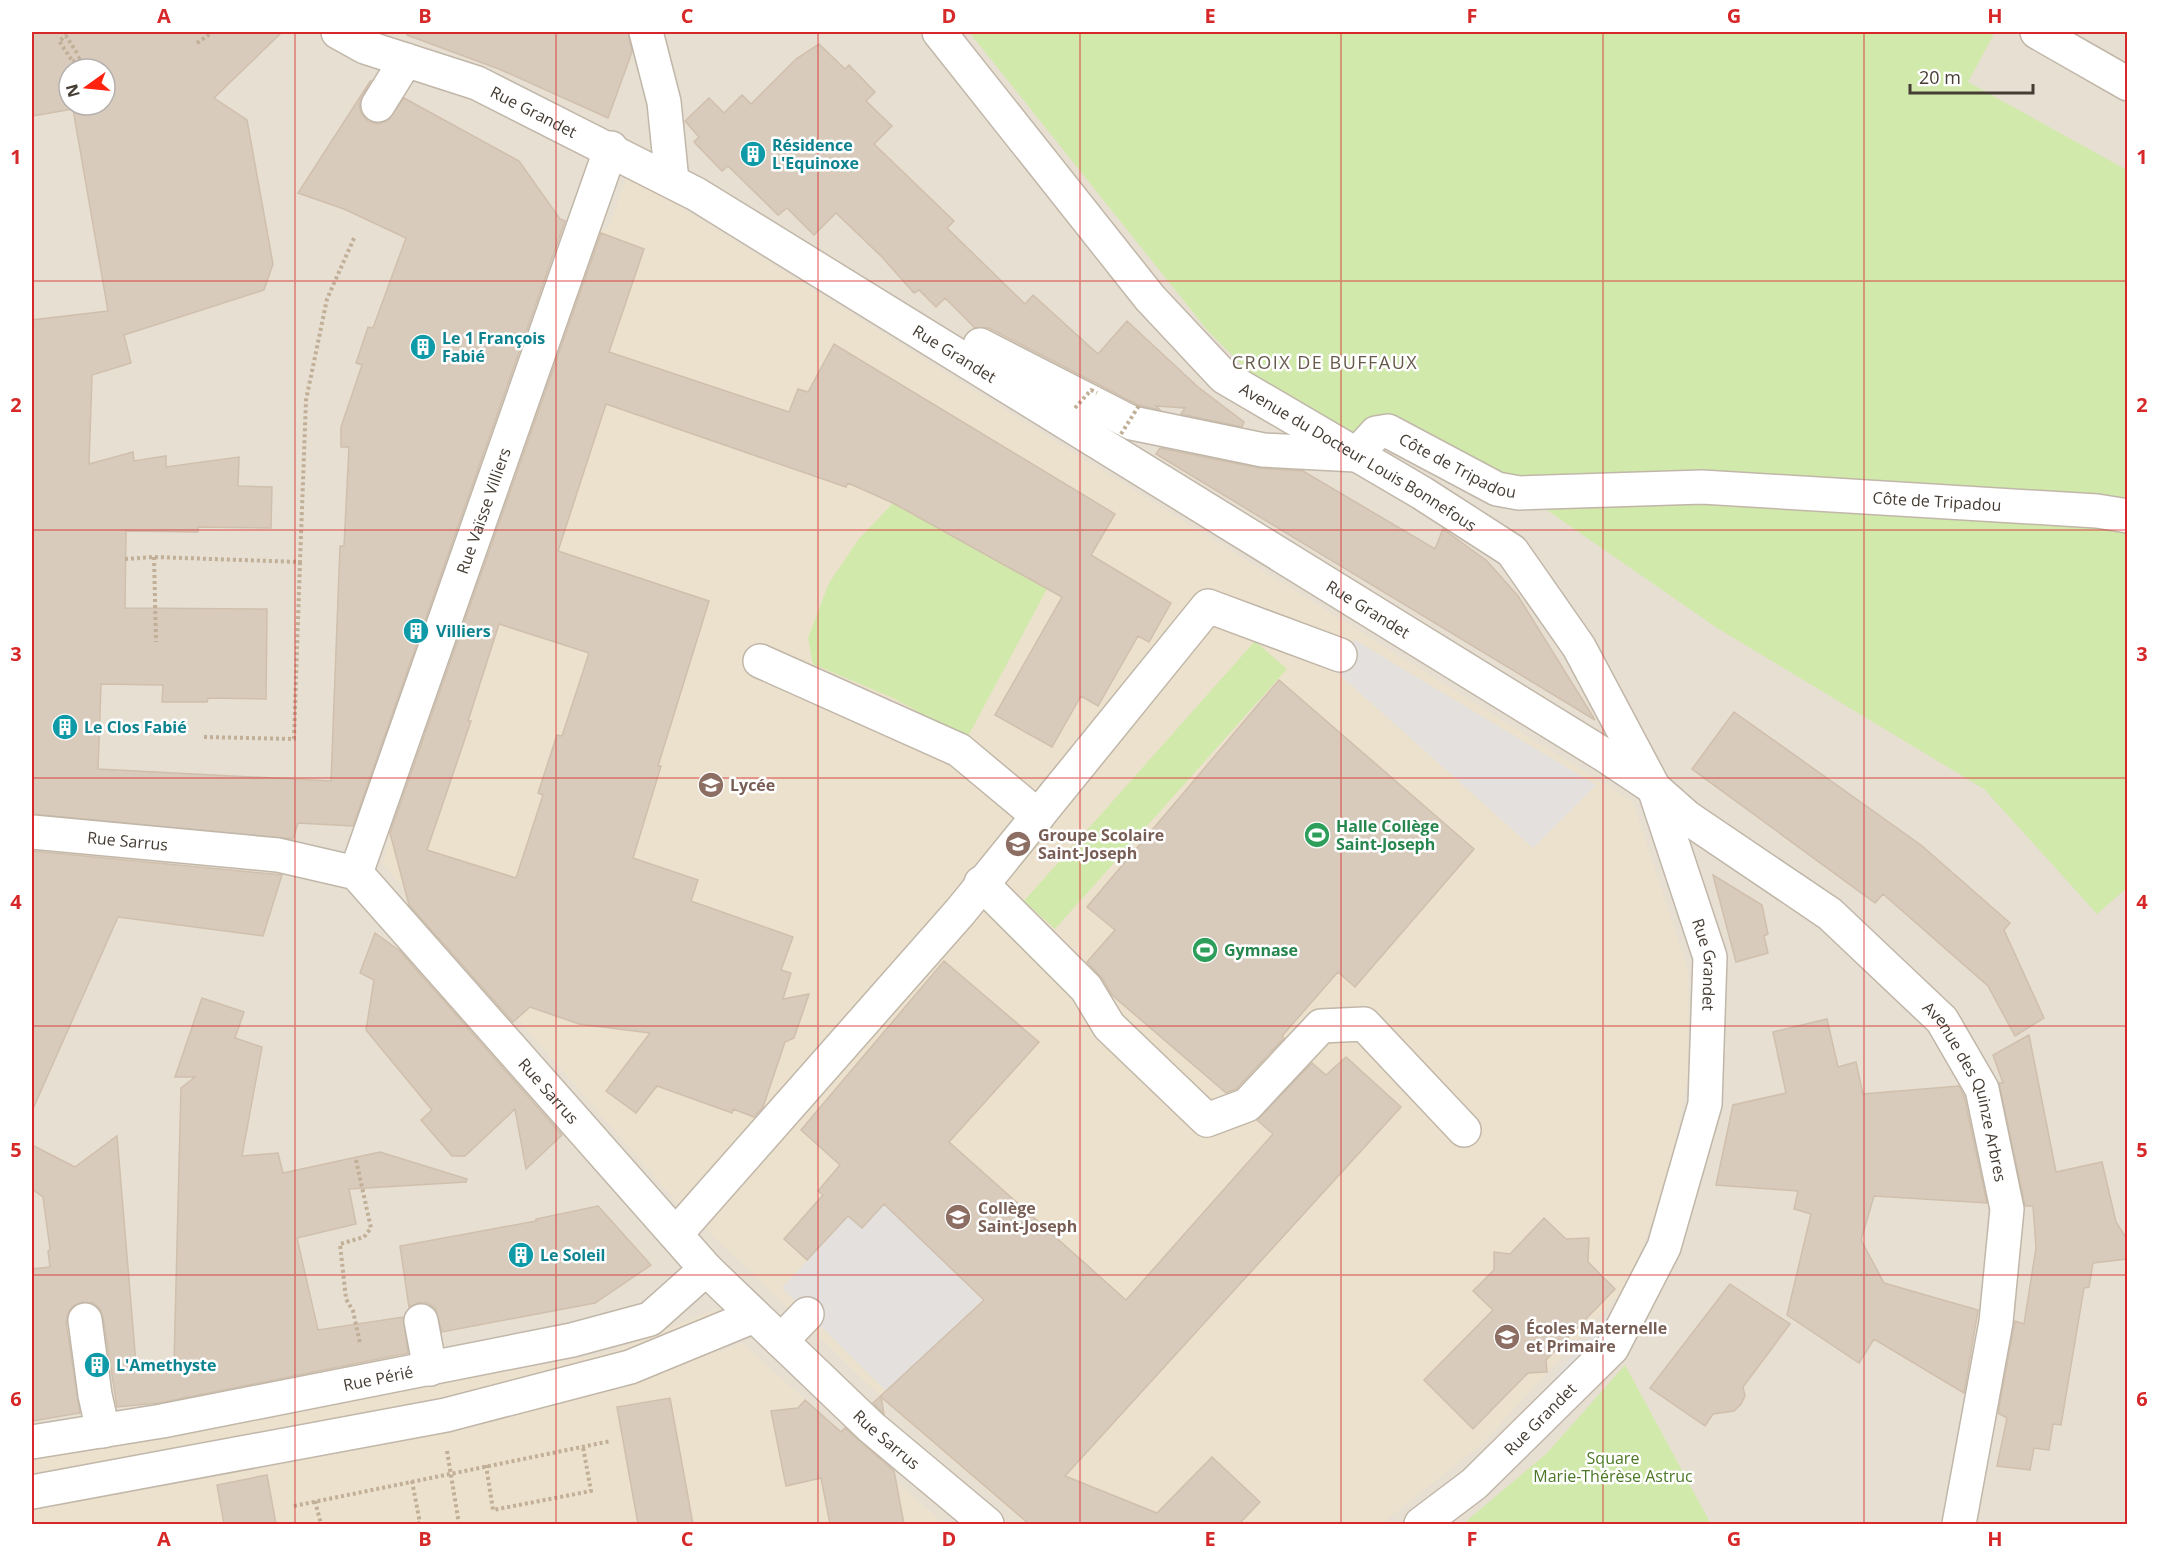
<svg xmlns="http://www.w3.org/2000/svg" width="2159" height="1556" font-family="'Open Sans',sans-serif">
<style>
.residential{fill:#e7dfd2;fill-rule:evenodd}
.education{fill:#ece1cd}
.green{fill:#d1e9ab}
.parking{fill:#e3e0dd}
.building{fill:#d8cbbc;stroke:#d0bfac;stroke-width:1.5;fill-rule:evenodd}
.lines{fill:none;stroke-linecap:round;stroke-linejoin:round}
.minor-casing{stroke:#c1b7a9;stroke-width:36}
.path{stroke:#c1af97;stroke-width:4;stroke-dasharray:3 3;stroke-linecap:butt}
.minor{stroke:#fff;stroke-width:33}
.path-bridge{stroke:#c1af97;stroke-width:4;stroke-dasharray:3 3;stroke-linecap:butt}
.grid{fill:none;stroke:#d62828;stroke-width:1.5;stroke-opacity:0.55}
.labels{text-anchor:middle;dominant-baseline:central;stroke-width:5;stroke-linejoin:round;paint-order:stroke}
.street-label{font-size:16px;fill:#453d34;stroke:#fff}
.culture-label{font-size:16px;font-weight:bold;fill:#0d838f;stroke:#fff;text-anchor:start}
.education-label{font-size:16px;font-weight:bold;fill:#785e54;stroke:#fff;text-anchor:start}
.leisure-label{font-size:16px;font-weight:bold;fill:#27864d;stroke:#fff;text-anchor:start}
.park-label{font-size:16px;fill:#4b7825;stroke:#fff}
.neighbourhood-label{font-size:18px;letter-spacing:1.5px;fill:#685a4b;stroke:#fff}
.neatline{fill:none;stroke:#d62828;stroke-width:2}
.grid-label{font-size:20px;text-anchor:middle;font-weight:bold;fill:#d62828}
</style>
<rect width="100%" height="100%" fill="#f3ede4"/>
<!-- residential -->
<path class="residential" d="M32,32h2095v1492h-2095zM69,69h36v36h-36z"/>
<!-- education -->
<path class="education" d="M628,174l1005,628 55,168v106l-21,107 -28,73 -19,37 -140,153 -99,78h-355l-117,-101 -238,-227 -289,-333 215,-631 11,-4z
M716,1309l-9,27 13,16 22,-9 202,181h-912v-64l578,-108z"/>
<!-- green -->
<path class="green" d="M969,32h1026l-27,50 159,88v718l-30,26 -113,-125 -267,-161 -238,-165 -126,-29 -103,-61 -42,-42z
M893,503l154,86 -80,149 -74,-40 -80,-34 -5,-26 21,-55 29,-43z
M1255,641l32,28 -232,260 -31,-28z
M1625,1365l86,159h-248l83,-70z"/>
<!-- parking -->
<path class="parking" d="M1355,640l241,145 -63,63 -203,-182z
M884,1204l100,96 -98,91 -104,-103 66,-72 14,12z
M1618,1304l5,12 -74,83 -17,4z"/>
<!-- building -->
<path class="building" d="M32,32h250l-68,66 33,22 26,144 -9,26 -140,45 7,28 -39,12 -3,89 44,-12 1,9 32,-5v11l73,-10 -1,29 34,1 -1,41 -73,-1v5l-72,-1 -1,77 142,1 -1,90 -58,-1 -1,4h-45l1,-17 -62,-1 -3,85 233,12 9,-235h4l5,-99h-8v-20l21,-62 -6,-2 12,-36 5,1 33,-90 -62,-29 -46,-16 73,-113 -12,24 2,9 7,8 9,3 10,-3 17,-23 115,63 41,58 5,2 -212,605 -55,-3 -5,16 -261,-25v-494l76,-9 -35,-202 -41,7zM69,69h36v36h-36z
M408,32h220l4,20 -24,66 -109,-49 -92,-34z
M819,44l26,25 4,-4 26,27 -9,9 26,25 -18,18 80,77 -7,7 78,76 8,-9 65,59 29,-33 71,66 46,35 -2,5 -61,-13 4,-6 -29,-2 4,4 -22,-5 -149,-77h-14l-30,-30 -9,9 -17,-17 -5,3 -33,-37 -45,-43 -22,22 -27,-27 -9,7 -50,-49 -6,5 -28,-29 5,-5 -14,-16 24,-23 15,15 18,-18 9,9 45,-45z
M601,233l43,16 -35,103 180,60 9,-23 10,3 26,-48 281,170 -24,41 80,48 -22,39 -11,-6 -40,70 -17,-10 -29,51 -57,-32 67,-118 -169,-94 -45,-20 -2,4 -240,-83 -48,147 151,50 -51,165h3l-28,92 65,22 -7,21 102,36 -12,33 10,3 -8,26 26,-5 -15,44 -9,4 -22,65 -9,10 -21,-8 -1,4 -75,-27 -21,27 -30,-22 44,-58 -71,-9 -49,-17 -17,15 -104,-117 -19,-72zM499,624l90,29 -27,83 -5,-1 -19,58 5,2 -27,83 -89,-28 44,-129h-3z
M1160,448l99,20 44,3 132,78 8,-20 44,32 31,35 77,124 -439,-266z
M1279,680l195,169 -119,138 -17,-15 -56,64 2,2 -48,51 -10,4 -114,-98 -10,-17 -15,-16 28,-32 -28,-23z
M1734,712l187,133 89,78 -6,7 40,88 -29,18 -27,-50 -105,-92 -8,9 -183,-134z
M32,851l250,24 -19,61 -145,-19 -86,194z
M1713,875l49,30 6,29 -4,2 4,17 -32,9z
M375,933l25,18 162,184 -36,34 -11,-60 -50,47h-13l-31,-36 11,-10 -66,-80 8,-50 -14,-7z
M944,961l95,81 -90,100 177,158 147,-166 -16,-14 55,-57 14,12 20,-18 55,50 -336,369 92,37 55,-56 48,45 -21,22h-210l-148,-127 3,17 -11,-11 111,-103 -100,-96 -22,24 -14,-12 -41,44 -23,-21 39,-44 -5,-4 22,-26 -39,-35z
M202,998l42,14 -9,26 27,9 -20,109 36,-3 5,20 97,-21 87,27 -1,3 -117,7 7,35 -59,14 21,92 85,-13 5,36 -249,50 -42,4 -14,-90 -3,-8 -7,-6 -11,-1 -9,4 -5,7 -2,9 14,91 -48,8v-152l18,-2 -2,-16 2,-2 -7,-52 -11,-8v-44l43,22 42,-31 19,228 38,-1 7,-275 14,-11h-20z
M1827,1019l11,48 18,-5 7,32 96,-8 5,10 23,107 -113,-7 -13,44 23,43 94,27 -14,83 -90,-54 -15,24 -72,-48 24,-101 -17,-5 4,-18 -82,-6 17,-80 53,-12 -13,-61z
M2029,1035l27,137 46,-10 14,60 11,17v20l-34,4 -4,24 -5,1 -23,137 -8,-1 -4,26 -15,-2 -4,22 -33,-4 10,-48 -9,-5 17,-92 9,3 12,-76 -3,-42h-8l-26,-123h4l-10,-28z
M598,1206l53,59 -56,38 -153,29 -7,-24 -8,-5h-9l-9,4 -9,-61 136,-25v-2z
M1544,1218l22,21 23,-1 -1,24 27,27 -69,71 1,12 -19,1 -55,56 -49,-49 69,-70 -20,-19 21,-21v-18l16,2z
M1730,1284l60,40 -47,63 2,9 -4,8 -7,7 -21,3 -8,12 -55,-38z
M670,1398l23,126h-55l-21,-117z
M805,1400l36,32 4,-4 49,43 10,53h-74l-9,-46 -35,8 -15,-75 27,-3z
M267,1475l9,49h-52l-7,-39z"/>
<g class="lines">
<!-- minor casing -->
<g class="minor-casing">
<g id="minor">
<path id="s1" d="M338,32l27,15 112,36 219,111 910,562 48,32 34,30 142,96 112,106 40,69 25,120 -11,113 -37,202"/>
<path d="M646,32l18,70 8,79"/>
<path id="s2" d="M939,32l211,266 74,79 198,116 90,58 67,96 75,141 56,169 -5,147 -41,143 -52,101 -138,136 -53,40"/>
<path d="M2037,32l91,52"/>
<path d="M378,105l28,-45"/>
<path id="s3" d="M980,345l152,78 131,27 93,5 20,-22 12,-2 109,58 22,4 183,-6 395,24 31,5"/>
<path d="M760,661l199,89 79,66"/>
<path id="s4" d="M32,832l246,23 78,18 350,396 165,158 116,97"/>
<path id="s5" d="M356,873l255,-725"/>
<path d="M981,883l105,105 23,38 98,94 40,-15 74,-79 43,-2 100,106"/>
<path d="M676,1234l284,-322 248,-306 132,49"/>
<path d="M85,1320l10,75 8,36"/>
<path d="M421,1321l9,48"/>
<path d="M781,1341l26,-27"/>
<path id="s6" d="M32,1442l130,-21 410,-81 78,-21 56,-50"/>
<path d="M32,1492l414,-77 184,-48 124,-51"/>
</g>
</g>
<!-- path -->
<path class="path" d="M197,43l16,-11
M77,53l-11,-17 -7,5 14,21 8,-5
M154,557l2,85
M125,559l29,-2 146,5 6,-162 21,-101 28,-63
M204,737l90,2 6,-177
M356,1160l15,68 -7,9 -24,7 6,55 7,12 7,32
M447,1451l12,73
M486,1465l7,45 98,-19 -8,-44
M412,1481l8,42 -7,1
M315,1501l6,23
M294,1506l317,-65"/>
<!-- minor -->
<use href="#minor" class="minor"/>
<!-- path-bridge -->
<path class="path-bridge" d="M1075,408l16,-18 6,3
M1121,434l19,-30"/>
</g>
<!-- grid -->
<path class="grid" d="M295,32v1492M556,32v1492M818,32v1492M1080,32v1492M1341,32v1492M1603,32v1492M1864,32v1492M32,281h2096M32,530h2096M32,778h2096M32,1026h2096M32,1275h2096"/>
<!-- icons -->
<defs>
<g id="building-disc" transform="scale(1.35)"><circle r="9.5" fill="#0f9aa8" stroke="#fff"/><path d="M-4-6H4V6H1V3H-1V6H-4ZM-2.5-4.3h1.7v1.8h-1.7ZM.8-4.3h1.7v1.8H.8ZM-2.5-1h1.7V.8h-1.7ZM.8-1h1.7V.8H.8Z" fill="#fff"/></g>
<g id="school-disc" transform="scale(1.35)"><circle r="9.5" fill="#8d6e63" stroke="#fff"/><path d="M0-5L7-2L0 1L-7-2ZM-4 1L0 2.5L4 1V4Q0 6-4 4Z" fill="#fff"/></g>
<g id="stadium-disc" transform="scale(1.35)"><circle r="9.5" fill="#2e9e5b" stroke="#fff"/><path d="M0-5a6.5 5 0 1 0 0 10a6.5 5 0 1 0 0-10ZM-3.5-1.8h7v3.6h-7Z" fill="#fff"/></g>
</defs>
<g fill-rule="evenodd">
<use href="#building-disc" x="753" y="154"/>
<use href="#building-disc" x="423" y="347"/>
<use href="#building-disc" x="416" y="631"/>
<use href="#building-disc" x="65" y="727"/>
<use href="#school-disc" x="711" y="785"/>
<use href="#stadium-disc" x="1317" y="835"/>
<use href="#school-disc" x="1018" y="844"/>
<use href="#stadium-disc" x="1205" y="950"/>
<use href="#school-disc" x="958" y="1217"/>
<use href="#building-disc" x="521" y="1255"/>
<use href="#school-disc" x="1507" y="1337"/>
<use href="#building-disc" x="97" y="1365"/>
</g>
<g class="labels">
<!-- street labels -->
<g class="street-label">
<text stroke="none"><textPath href="#s1" startOffset="212">Rue Grandet</textPath></text>
<text stroke="none"><textPath href="#s1" startOffset="698">Rue Grandet</textPath></text>
<text stroke="none"><textPath href="#s2" startOffset="604">Avenue du Docteur Louis Bonnefous</textPath></text>
<text stroke="none"><textPath href="#s3" startOffset="518">Côte de Tripadou</textPath></text>
<text stroke="none"><textPath href="#s3" startOffset="1004">Côte de Tripadou</textPath></text>
<text stroke="none"><textPath href="#s5" startOffset="384">Rue Vaïsse Villiers</textPath></text>
<text stroke="none"><textPath href="#s1" startOffset="1184">Rue Grandet</textPath></text>
<text stroke="none"><textPath href="#s4" startOffset="96">Rue Sarrus</textPath></text>
<text stroke="none"><textPath href="#s2" startOffset="1246">Rue Grandet</textPath></text>
<text stroke="none"><textPath href="#s4" startOffset="618">Rue Sarrus</textPath></text>
<text stroke="none"><textPath href="#s1" startOffset="1968">Avenue des Quinze Arbres</textPath></text>
<text stroke="none"><textPath href="#s6" startOffset="352">Rue Périé</textPath></text>
<text transform="translate(1540 1419) rotate(-45)">Rue Grandet</text>
<text stroke="none"><textPath href="#s4" startOffset="1104">Rue Sarrus</textPath></text>
</g>
<!-- culture labels -->
<g class="culture-label">
<text x="772" y="145">Résidence<tspan x="772" dy="18">L'Equinoxe</tspan></text>
<text x="442" y="338">Le 1 François<tspan x="442" dy="18">Fabié</tspan></text>
<text x="436" y="631">Villiers</text>
<text x="84" y="727">Le Clos Fabié</text>
<text x="540" y="1255">Le Soleil</text>
<text x="116" y="1365">L'Amethyste</text>
</g>
<!-- education labels -->
<g class="education-label">
<text x="730" y="785">Lycée</text>
<text x="1038" y="835">Groupe Scolaire<tspan x="1038" dy="18">Saint-Joseph</tspan></text>
<text x="978" y="1208">Collège<tspan x="978" dy="18">Saint-Joseph</tspan></text>
<text x="1526" y="1328">Écoles Maternelle<tspan x="1526" dy="18">et Primaire</tspan></text>
</g>
<!-- leisure labels -->
<g class="leisure-label">
<text x="1336" y="826">Halle Collège<tspan x="1336" dy="18">Saint-Joseph</tspan></text>
<text x="1224" y="950">Gymnase</text>
</g>
<!-- park labels -->
<g class="park-label">
<text x="1613" y="1458">Square<tspan x="1613" dy="18">Marie-Thérèse Astruc</tspan></text>
</g>
<!-- neighbourhood labels -->
<g class="neighbourhood-label">
<text x="1325" y="362">CROIX DE BUFFAUX</text>
</g>
</g>
<!-- border -->
<rect width="2159" height="1556" fill="none" stroke="#ffffff" stroke-width="66"/>
<!-- north arrow -->
<g transform="translate(87 87) rotate(255)"><circle r="28" fill="#ffffff" stroke="#b5b1ae" stroke-width="1.5"/>
<path d="M0-4.5L10 22L0 15L-10 22Z" fill="#ff220f"/>
<text y="-9" font-size="16" font-weight="bold" text-anchor="middle" fill="#453d34">N</text>
</g>
<!-- scale -->
<path d="M1910 84v9h123v-9" fill="none" stroke="#453d34" stroke-width="3"/>
<text x="1919" y="84" font-size="18" fill="#453d34" stroke="#ffffff" stroke-width="4.5" paint-order="stroke">20 m</text>
<rect x="33" y="33" width="2093" height="1490" class="neatline"/>
<g class="grid-label">
<text x="164" y="23">A</text>
<text x="425" y="23">B</text>
<text x="687" y="23">C</text>
<text x="949" y="23">D</text>
<text x="1210" y="23">E</text>
<text x="1472" y="23">F</text>
<text x="1734" y="23">G</text>
<text x="1995" y="23">H</text>
<text x="16" y="164">1</text>
<text x="2142" y="164">1</text>
<text x="16" y="412">2</text>
<text x="2142" y="412">2</text>
<text x="16" y="661">3</text>
<text x="2142" y="661">3</text>
<text x="16" y="909">4</text>
<text x="2142" y="909">4</text>
<text x="16" y="1157">5</text>
<text x="2142" y="1157">5</text>
<text x="16" y="1406">6</text>
<text x="2142" y="1406">6</text>
<text x="164" y="1546">A</text>
<text x="425" y="1546">B</text>
<text x="687" y="1546">C</text>
<text x="949" y="1546">D</text>
<text x="1210" y="1546">E</text>
<text x="1472" y="1546">F</text>
<text x="1734" y="1546">G</text>
<text x="1995" y="1546">H</text>
</g>
</svg>
